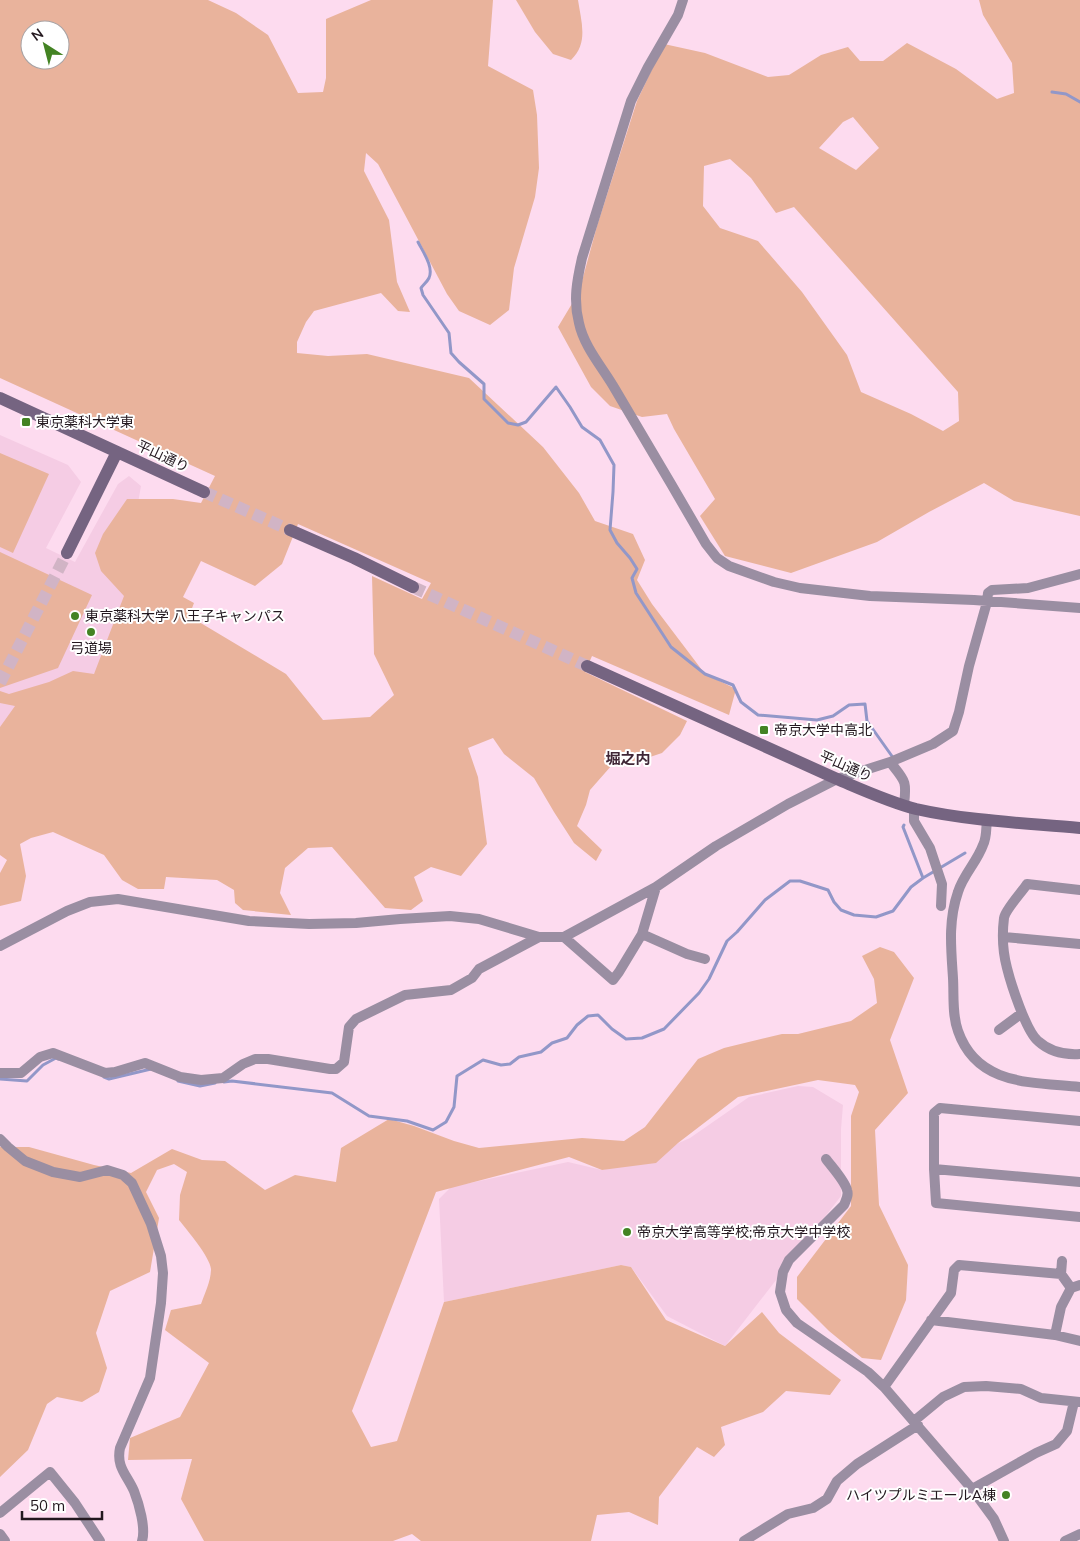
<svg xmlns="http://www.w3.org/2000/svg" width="1080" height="1541" font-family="Mulish,'Noto Sans JP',sans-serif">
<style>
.built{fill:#f5cce4}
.green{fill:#e9b39c;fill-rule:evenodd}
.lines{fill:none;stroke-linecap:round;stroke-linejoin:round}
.stream{stroke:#9297c8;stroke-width:3}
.secondary-tunnel{stroke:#d1b4c5;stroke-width:12;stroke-dasharray:12 6;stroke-linecap:butt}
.street{stroke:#9a8ea2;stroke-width:10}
.secondary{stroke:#756481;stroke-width:12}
.poi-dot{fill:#438323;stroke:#fff;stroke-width:2}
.labels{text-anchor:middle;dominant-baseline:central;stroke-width:4;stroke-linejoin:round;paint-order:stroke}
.poi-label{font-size:14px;fill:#23181f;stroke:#fff;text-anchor:start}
.street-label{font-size:14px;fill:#23181f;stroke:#fff}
.neighbourhood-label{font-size:15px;font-weight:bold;fill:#402737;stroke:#fff}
</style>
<rect width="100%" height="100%" fill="#fddbef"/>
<!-- built -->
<path class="built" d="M0,435l68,30 13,17 -35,66 29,14 43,-78 11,-8 12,10 -9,51 9,64 -141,219z
M798,1086l15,1 30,18 -2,24v67l-116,150 -58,-30 -36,-49 -10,-2 -177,37 -5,-103 12,-12 117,-25 34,8 31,-7 57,-25 59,-41z"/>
<!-- green -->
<path class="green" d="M0,0h208l28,13 32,22 30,58 25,-1 3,-14v-59l45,-19h122l-5,66 45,24 4,25 2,53 -4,29 -21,71 -5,42 -19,15 -31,-14 -12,-17 -69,-130 -12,-11 -2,18 25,49 8,62 13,30 -12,-1 -17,-18 -67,18 -8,11 -9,20v11l31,3 39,-2 102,24 74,69 36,46 16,28 38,13 12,26 -8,20 15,24 53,70 31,15 -7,26 -137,-59 -7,16 102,49 -7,14 -18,18 -18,6 -32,6 -22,25 -4,15 -9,21 25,24 -6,11 -22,-18 -20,-31 -20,-34 -30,-24 -11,-16 -25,10 10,29 9,67 -26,32 -30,-9 -17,10 9,24 -12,9 -26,-2 -53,-61 -24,1 -23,20 -5,25 11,22 -48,-5 -8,-7 -1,-13 -17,-10 -51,-3 -2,12h-26l-16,-9 -18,-25 -51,-23 -22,6 -11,6 6,32 -5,25 -21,5v-33l7,-13 -7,-5v-128l15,-21 -15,-3v-12l9,3 40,-12 24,-11 21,3 30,-78 -23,-25 -6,-18 8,-19 24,-35h46l28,4 14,-27 -215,-98zM30,30h30v30h-30zM298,524l133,59 -9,16 -50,-23 2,78 20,41 -24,22 -47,3 -37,-46 -97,-58 5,-13 -11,-6 18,-36 54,25 27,-22z
M516,0h62c3,21 11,43 -7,60l-18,-6 -18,-22z
M979,0h101v516l-66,-15 -30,-18 -55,29 -52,30 -86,31 -66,-17 -25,-40 15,-17 -41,-70 -7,-15 -25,3 -32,-11 -19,-19 -33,-60 21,-35 18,-66 40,-125 27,-57 41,9 63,24 21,-2 32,-20 27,-8 12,14h23l24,-18 49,26 41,30 17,-6 -2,-30 -29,-48zM853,117l26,31 -23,22 -37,-22 24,-26zM730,159l21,19 25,35 18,-6 164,185 1,29 -16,10 -32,-17 -50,-22 -14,-37 -45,-63 -44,-51 -38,-13 -17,-22 1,-40z
M0,453l49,21 -36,79 -13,-6z
M0,552l92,43 -34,73 -58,20z
M880,947l14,5 20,26 -24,62 18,53 -33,37 4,75 29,60 -2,35 -25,60 -19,-2 -33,-27 -32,-32v-22l54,-71v-90l8,-24 -4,-7 -37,-5 -80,17 -60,46 -22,20 -54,7 -33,-13 -133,35 -84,219 19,36 26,-6 47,-139 177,-37 10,2 35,53 59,26 37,-34 17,21 62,47 -11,15 -44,-4 -23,21 -42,15 4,18 -11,12 -17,-10 -38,50 -1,28 -29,-13 -32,3 -6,26h-170l-9,-7 -19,7h-189l-23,-42 11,-40 -64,1 2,-22 50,-21 29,-54 -44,-33 6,-20 30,-6c4,-11 10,-23 10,-35 -1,-12 -24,-39 -32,-49l1,-25 7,-23 -13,-8 -17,6 -11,22 13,26 -9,54 -40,19 -14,42 11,35 -8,24 -17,10 -25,-5 -10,7 -19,46 -28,27v-330h29l65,18 37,8 41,-24 30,11 23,1 40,29 30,-15 41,7 5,-34 48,-29 25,7 40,15 25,7 103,-10 42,3 21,-14 53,-68 26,-11 58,-14h16l53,-13 26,-18 -3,-24 -12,-23z"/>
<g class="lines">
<!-- stream -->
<path class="stream" d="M1052,92l14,2 14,8
M418,242c5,10 16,25 11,36 -2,4 -6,7 -8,10l2,7 26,38 2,20 8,9 25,22v15l24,24 10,2 8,-3 30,-35 14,20 12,20 18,13 14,25 -1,27 -3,38 7,13 13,15 7,11 -5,9 4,15 35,54 34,27 28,11 8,17 17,13 59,5 16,-4 16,-11 16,-1 2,17 27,38
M904,825l-1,2 20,51
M104,1077l5,2 42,-10
M0,1079l27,2 16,-16 13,-7 2,1
M178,1081l22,5 15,-3
M224,1082l8,-1 100,12 37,23 38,5 26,9 13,-8 8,-15 3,-31 26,-16 18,5 9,-1 9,-7 22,-5 11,-9 15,-5 10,-13 11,-9 10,-1 14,14 14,10 16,-1 22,-9 35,-36 10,-14 18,-38 10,-9 28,-32 25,-19h10l28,9 6,12 7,8 13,5 22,2 17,-6 18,-24 12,-9 42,-25"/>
<!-- secondary-tunnel -->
<path class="secondary-tunnel" d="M204,492l86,38
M413,587l174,79
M0,683l67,-130"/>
<!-- street -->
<path class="street" d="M683,0l-5,15 -30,52 -17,34 -49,157c-5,22 -9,42 -3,65 5,24 24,45 36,66 31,52 61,103 91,155l11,14 12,8 45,16 26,6 70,8 104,4 106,8
M890,762c15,19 17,18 14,43
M914,808v13l16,27 12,36 -1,22
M987,819c-1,8 0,19 -4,26 -6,17 -20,30 -25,47 -10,29 -7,56 -5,86 1,17 -1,37 5,53 19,55 74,51 122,56
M1080,890l-53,-6c-5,8 -22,26 -23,34 -2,16 -1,35 3,50 4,16 19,63 31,73 12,11 27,14 42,13
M642,934l45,20 18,5
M564,937l49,43 6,-8 23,-38 14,-47
M1004,937l76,7
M0,946l67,-35 23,-9 28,-3 131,22 60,3 47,-1 44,-4 50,-3 29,3 60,18h25l92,-50 60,-41 72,-42 49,-25 53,-17 43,-18 20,-13 6,-19 10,-46 18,-64 1,-9 4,-3 36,-2 52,-14
M999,1030l23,-17
M0,1073h21l19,-16 13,-4 52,20 10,-1 30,-9 35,14 21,3 22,-2 20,-14 12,-5h13l62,10h6l8,-7 5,-35 7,-8 49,-24 46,-5 21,-12 7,-9 60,-32
M1080,1121l-140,-13 -6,5v56l146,13
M0,1139l8,8 17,14 28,11 27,5 27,-7 16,5 9,8 19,41 10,32 2,17 -2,30 -11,75 -30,70c-4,19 7,27 14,43 5,13 12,37 8,50
M826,1159c6,8 19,22 21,31 2,5 -1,10 -3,15l-55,55 -6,12 -3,20 6,18 11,13 71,49 16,15 88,102 22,30 10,22
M934,1169l2,34 144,14
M1061,1274l1,-13
M931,1320l124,15 25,6
M1055,1335l6,-28 10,-19 9,-3
M884,1387l67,-94 3,-23 5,-5 102,9 10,14
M914,1421l29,-24 21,-10 22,-1 35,3 20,9 39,4
M972,1489l64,-36 20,-9 11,-13 7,-29
M0,1513l50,-41 25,31 25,38
M0,1534l5,7
M744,1541l44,-27 25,-6 14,-9 10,-18 20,-17 61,-39
M1065,1541l15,-7"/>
<!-- secondary -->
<path class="secondary" d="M0,398l204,94
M290,530l64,28 59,29
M67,553l50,-101
M587,666l250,113c26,11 52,23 79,30 53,12 110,14 164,19"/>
</g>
<!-- markers -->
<g class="poi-dot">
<rect x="21" y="417" width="10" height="10" rx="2.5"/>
<circle cx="75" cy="616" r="5"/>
<circle cx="91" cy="632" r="5"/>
<rect x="759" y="725" width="10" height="10" rx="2.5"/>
<circle cx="627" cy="1232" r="5"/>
<circle cx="1006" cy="1495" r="5"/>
</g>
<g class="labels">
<!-- poi labels -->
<g class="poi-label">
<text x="36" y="422">東京薬科大学東</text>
<text x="85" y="616">東京薬科大学 八王子キャンパス</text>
<text x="91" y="648" text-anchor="middle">弓道場</text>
<text x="774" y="730">帝京大学中高北</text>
<text x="637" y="1232">帝京大学高等学校;帝京大学中学校</text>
<text x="996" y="1495" text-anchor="end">ハイツプルミエールA棟</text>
</g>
<!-- street labels -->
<g class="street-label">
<text transform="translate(163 456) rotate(25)">平山通り</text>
<text transform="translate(846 766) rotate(24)">平山通り</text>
</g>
<!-- neighbourhood labels -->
<g class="neighbourhood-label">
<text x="628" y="758">堀之内</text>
</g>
</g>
<!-- north arrow -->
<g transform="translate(45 45) rotate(324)"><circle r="24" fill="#ffffff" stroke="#a7a3a5"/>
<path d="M0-4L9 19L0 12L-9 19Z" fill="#438323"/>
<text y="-8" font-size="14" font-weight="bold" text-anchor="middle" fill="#23181f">N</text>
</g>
<!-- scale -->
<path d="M22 1511v8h80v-8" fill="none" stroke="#23181f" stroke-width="2.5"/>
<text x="30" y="1511" font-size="15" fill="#23181f" stroke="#ffffff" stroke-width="4" paint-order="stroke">50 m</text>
</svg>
